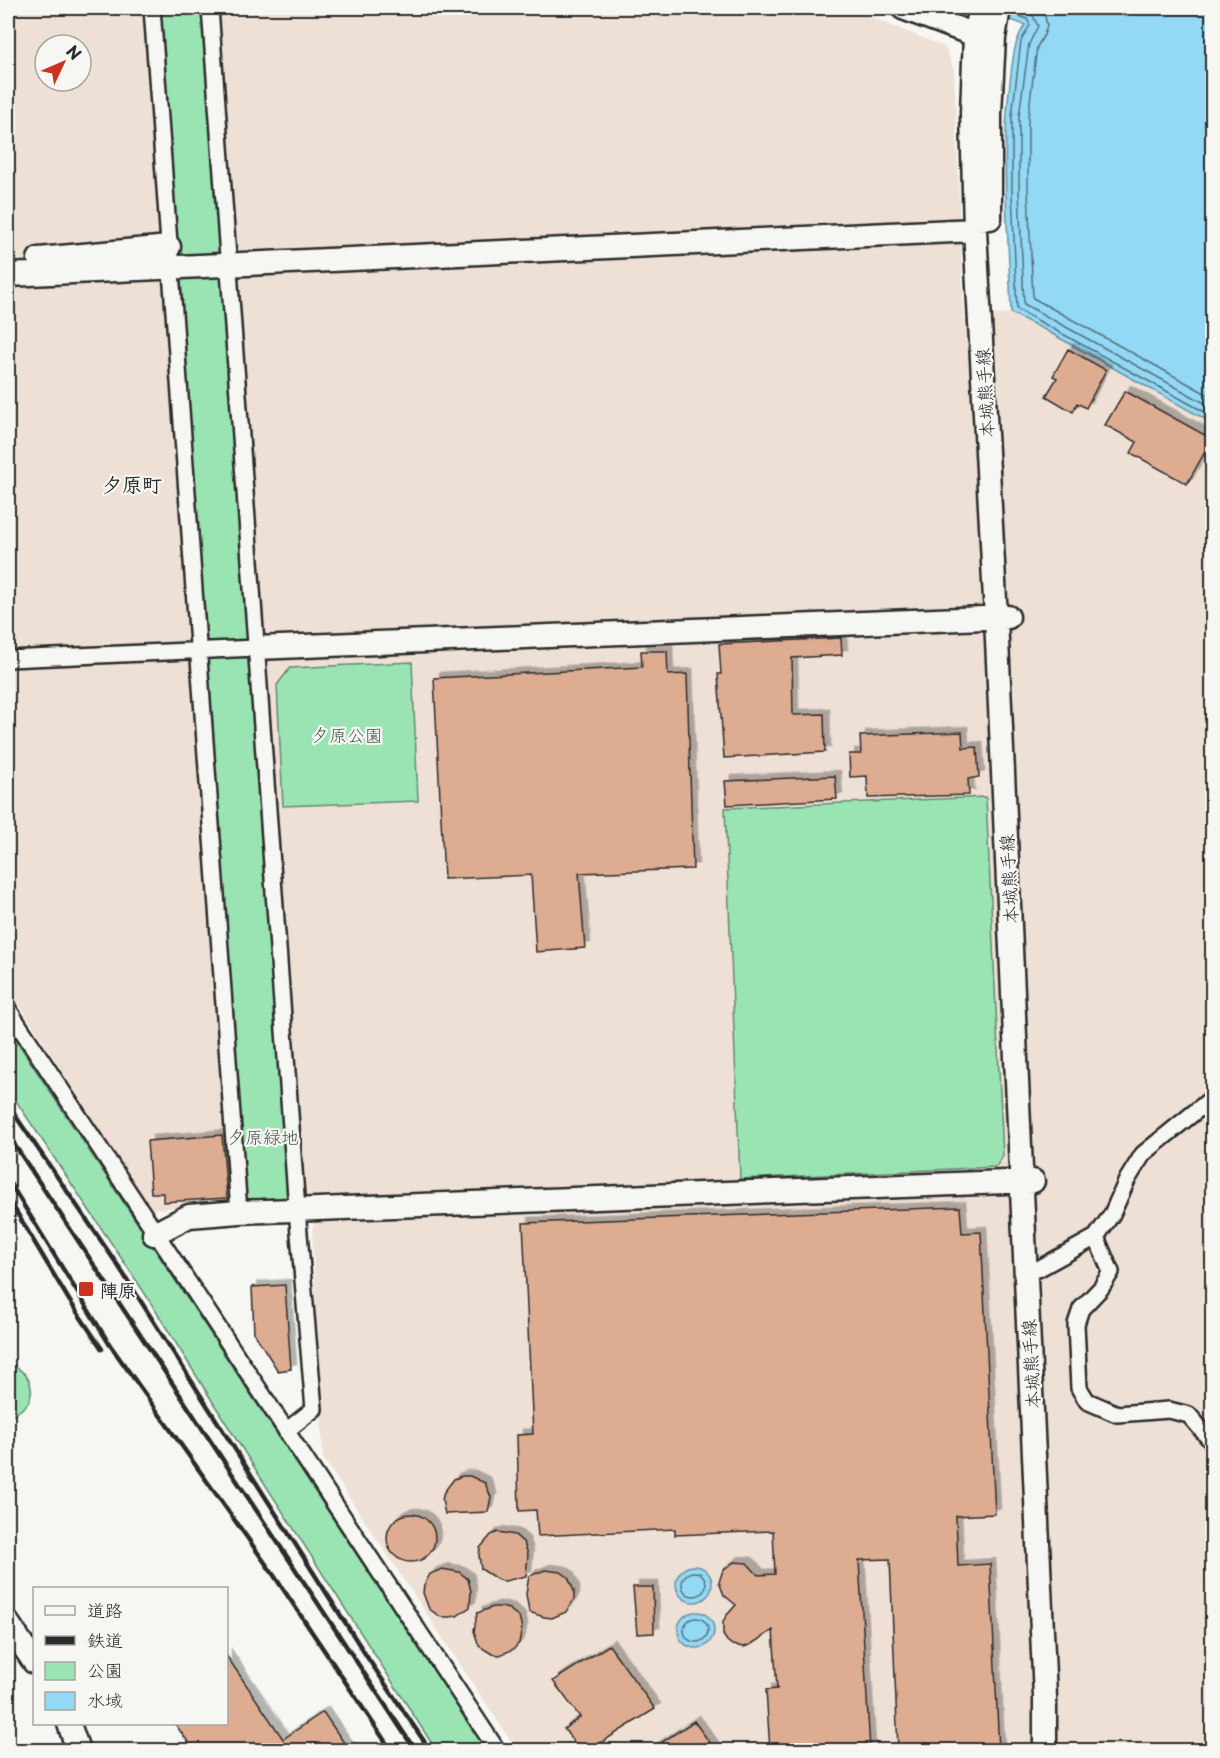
<svg xmlns="http://www.w3.org/2000/svg" width="1220" height="1758" font-family="'Playpen Sans','Klee One',sans-serif">
<style>
.built{fill:#efe0d5;fill-rule:evenodd}
.green{fill:#9ae4b3;stroke:#62886f;stroke-width:1.5}
.water{fill:#93d8f5;stroke:#6993a4;stroke-width:1.5}
.lines{fill:none;stroke-linecap:round;stroke-linejoin:round}
.shore{stroke:#55707c;stroke-width:1.5}
.building{fill:#deac91;stroke:#2b2b2b;stroke-width:1.5;filter:url(#shadow)}
.street-casing{stroke:#2b2b2b;stroke-width:20}
.secondary-casing{stroke:#2b2b2b;stroke-width:27}
.street{stroke:#f6f6f2;stroke-width:15}
.secondary{stroke:#f6f6f2;stroke-width:22}
.rail{stroke:#2b2b2b;stroke-width:4.5}
.poi-dot{fill:#c8321e;stroke:#f6f6f2;stroke-width:2}
.labels{text-anchor:middle;dominant-baseline:central;stroke-width:4.5;stroke-linejoin:round;paint-order:stroke}
.street-label{font-size:18px;fill:#2b2b2b;stroke:#f6f6f2}
.park-label{font-size:18px;fill:#47594d;stroke:#f6f6f2}
.poi-label{font-size:18px;font-weight:bold;fill:#2b2b2b;stroke:#f6f6f2;text-anchor:start}
.neighbourhood-label{font-size:20px;font-weight:bold;fill:#2b2b2b;stroke:#f6f6f2}
</style>
<defs>
<filter id="shadow"><feDropShadow dx="5.5" dy="-5.5" stdDeviation="0" flood-color="#0004"/></filter>
</defs>
<rect width="100%" height="100%" fill="#f6f6f2"/>
<filter id="ink" filterUnits="userSpaceOnUse"><feTurbulence type="fractalNoise" baseFrequency=".0167" numOctaves="2"/><feDisplacementMap in="SourceGraphic" scale="12" xChannelSelector="R" yChannelSelector="G"/><feConvolveMatrix kernelMatrix="1 2 1 2 8 2 1 2 1" color-interpolation-filters="sRGB"/></filter>
<g filter="url(#ink)">
<!-- built -->
<path class="built" d="M8,8h840l97,39 9,22 10,250 47,-6 34,16 167,94v1327h-695l-194,-292 -11,-228 6,-28 -168,7 -142,-222zM45,45h36v36h-36z"/>
<!-- green -->
<path class="green" d="M160,8h43l87,1183 -3,7 -3,2 -34,2 -4,-3z
M412,662l6,139 -135,5 -6,-121 13,-17z
M986,797l17,359 -7,11 -256,12 -15,-371z
M8,1028l478,722h-50l-200,-311 -92,-147 -136,-203z
M8,1366c18,0 30,23 19,38 -5,6 -13,10 -19,15z"/>
<!-- water -->
<path class="water" d="M978,8h234v415l-167,-93 -34,-17c-2,-77 -11,-154 -1,-231 3,-22 3,-39 15,-57z
M676 1584a18 18 0 1 1 36 0a18 18 0 1 1-36 0Z
M678 1630a18 18 0 1 1 36 0a18 18 0 1 1-36 0Z"/>
<g class="lines">
<!-- shore -->
<path class="shore" d="M1018,8l14,6 6,12 -9,18 -10,72v75l5,113 188,103
M1039,8l6,8 2,10 -3,9 -7,12 -9,70v74l5,107 179,99
M1011,13l16,6 3,6 -9,16 -9,75v76l5,117 195,107
M682 1584a12 12 0 1 1 24 0a12 12 0 1 1-24 0Z
M684 1630a12 12 0 1 1 24 0a12 12 0 1 1-24 0Z"/>
</g>
<!-- building -->
<path class="building" d="M1068,349l38,21 -20,38 -9,-5 -4,9 -27,-16 11,-18 -4,-2z
M1125,391l87,48 -25,45 -56,-31 6,-11 -32,-17z
M841,638l1,17 -50,3 1,57 31,-1 1,38 -101,6 -6,-84h3l-2,-30z
M641,651h26l1,24 19,-1 6,195 -114,4 6,75 -49,4 -5,-77 -87,4 -10,-201 208,-11z
M962,732l1,16 14,-1 2,30 -11,2 1,16 -101,3 -1,-22 -17,1 -1,-23h12l-1,-18z
M835,776l2,23 -110,6 -2,-24z
M222,1135l5,63 -64,4v-9h-12l-4,-52z
M960,1207l2,26 19,-1 14,282 -39,2 2,50 32,-2 9,186h-101l-8,-191 -31,1 11,190h-100l-4,-60 11,-1 -4,-59 -23,15 -6,2 -12,-2 -5,-4 -4,-6v-13l3,-6 10,-11 -12,-10 -5,-13 4,-12 11,-8 13,1 11,12 17,-1 -2,-43 -98,4v-6l-137,7 -2,-26 -17,1 -2,-76 16,-1 -10,-211z
M285,1285l6,84 -13,2 -24,-38 -2,-46z
M462,1476h8l15,7 6,14 -3,15 -43,2 -3,-14 2,-8 10,-13z
M387 1538a24 24 0 1 1 48 0a24 24 0 1 1-48 0Z
M498,1532l17,3 9,8 4,11 -2,22 -21,5 -7,-1 -17,-11 -2,-13 1,-8 11,-13z
M442,1569l17,3 9,7 3,12 -1,16 -13,9 -8,1h-8l-12,-8 -6,-16 1,-8 6,-11z
M545,1570l16,2 7,5 6,14v8l-8,13 -14,6 -8,-1 -15,-5 -3,-18 3,-18z
M633,1587h20l1,46 -17,1z
M493,1607h8l8,2 10,8 3,11 -3,15 -5,6 -14,6 -8,-1 -13,-8 -5,-15 3,-18z
M609,1645l46,64 -66,41h-9l-16,-21 16,-12 -27,-36z
M226,1655l57,84 40,-27 26,38h-155l-19,-26h51z
M694,1721l21,29h-65z"/>
<g class="lines">
<!-- street casing -->
<g class="street-casing">
<path id="street" d="M152,8l87,1204
M210,8l87,1202 17,199 -28,22
M8,659l248,-11
M8,1009l489,741
M1096,1237l15,35 -10,16 -20,21 -5,15 3,64 8,13 30,13 52,-4 20,5 23,27
M1038,1269l58,-32 16,-23 15,-34 16,-26 69,-56"/>
</g>
<!-- secondary casing -->
<g class="secondary-casing">
<path id="secondary" d="M903,8l72,27 15,2
M981,8l-6,27 -3,78 3,117 21,388 49,1079v53
M990,218v-105l4,-75 5,-30
M39,259l130,-12
M8,275l967,-45
M256,648l752,-31
M154,1234l35,-18 50,-4 794,-31
M8,1623l26,39
M69,1724l9,26"/>
</g>
<!-- street -->
<use href="#street" class="street"/>
<!-- secondary -->
<use href="#secondary" class="secondary"/>
<!-- rail -->
<path class="rail" d="M8,1105l111,162 250,393 61,90
M8,1135l407,615
M8,1180l102,165 163,229 118,176
M8,1198l61,102 33,49"/>
</g>
</g>
<!-- markers -->
<rect class="poi-dot" x="78" y="1281" width="16" height="16" rx="3"/>
<g class="labels">
<!-- street labels -->
<g class="street-label">
<text transform="translate(984 393) rotate(-93)">本城熊手線</text>
<text transform="translate(1008 879) rotate(-93)">本城熊手線</text>
<text transform="translate(1030 1364) rotate(-93)">本城熊手線</text>
</g>
<!-- park labels -->
<g class="park-label">
<text x="347" y="734">夕原公園</text>
<text x="263" y="1136">夕原緑地</text>
</g>
<!-- poi labels -->
<g class="poi-label">
<text x="100" y="1289">陣原</text>
</g>
<!-- neighbourhood labels -->
<g class="neighbourhood-label">
<text x="132" y="484">夕原町</text>
</g>
</g>
<!-- margin -->
<rect width="1220" height="1758" fill="none" stroke="#f6f6f2" stroke-width="30"/>
<rect x="15" y="15" width="1190" height="1728" fill="none" stroke="#2b2b2b" stroke-width="2" filter="url(#ink)"/>
<!-- legend -->
<rect x="33" y="1587" width="195" height="138" fill="#f6f6f2" stroke="#a5a5a2" stroke-width="1.5"/>
<rect x="45" y="1606" width="30" height="9" fill="#f6f6f2" stroke="#a5a5a2" stroke-width="1.5"/>
<text x="87" y="1617" font-size="18" fill="#2b2b2b">道路</text>
<rect x="45" y="1636" width="30" height="9" fill="#2b2b2b" stroke="#a5a5a2" stroke-width="1.5"/>
<text x="87" y="1647" font-size="18" fill="#2b2b2b">鉄道</text>
<rect x="45" y="1662" width="30" height="18" fill="#9ae4b3" stroke="#a5a5a2" stroke-width="1.5"/>
<text x="87" y="1677" font-size="18" fill="#2b2b2b">公園</text>
<rect x="45" y="1692" width="30" height="18" fill="#93d8f5" stroke="#a5a5a2" stroke-width="1.5"/>
<text x="87" y="1707" font-size="18" fill="#2b2b2b">水域</text>
<!-- north arrow -->
<g transform="translate(63 63) rotate(46)"><circle r="28" fill="#f6f6f2" stroke="#a5a5a2" stroke-width="1.5"/>
<path d="M0-4.5L10 22L0 15L-10 22Z" fill="#c8321e"/>
<text y="-9" font-size="16" font-weight="bold" text-anchor="middle" fill="#2b2b2b">N</text>
</g>
</svg>
